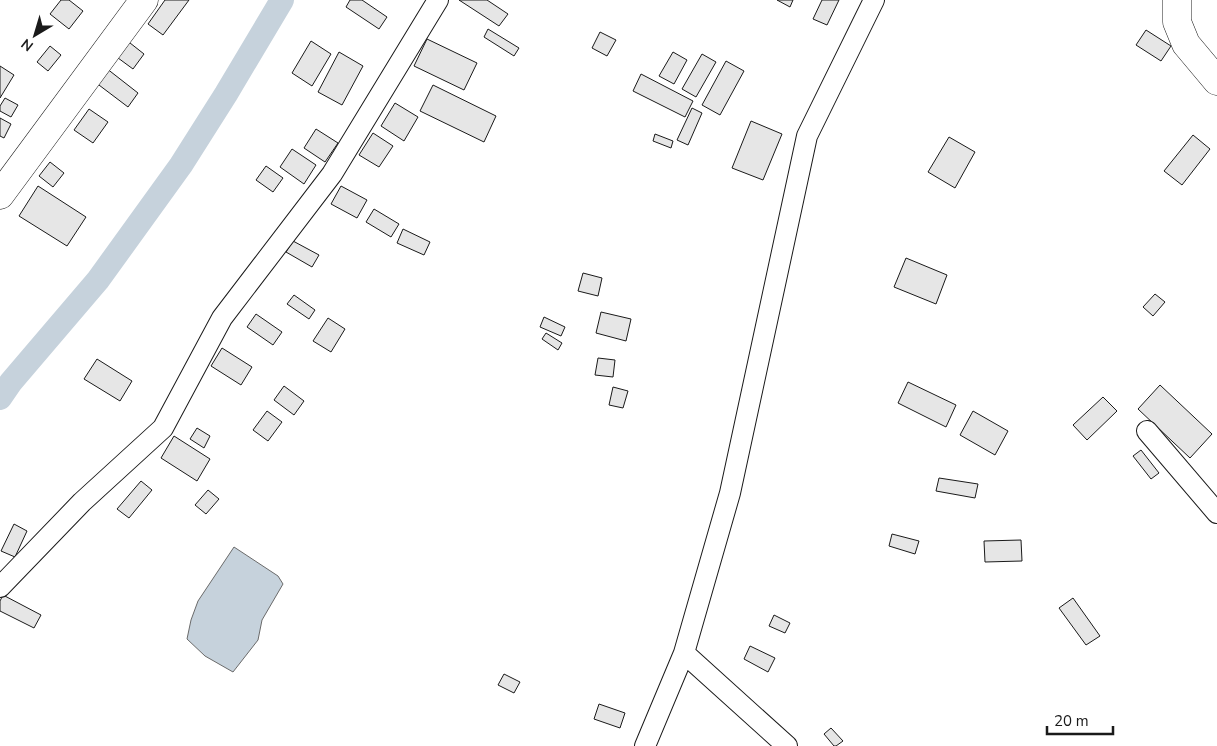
<svg xmlns="http://www.w3.org/2000/svg" width="1217" height="746" font-family="'Nunito Sans',sans-serif">
<style>
.water{fill:#c6d2dc;stroke:#6a6a6a}
.lines{fill:none;stroke-linecap:round;stroke-linejoin:round}
.canal{stroke:#c6d2dc;stroke-width:24}
.building{fill:#e6e6e6;stroke:#1a1a1a}
.street-casing{stroke:#1a1a1a;stroke-width:22}
.secondary-casing{stroke:#1a1a1a;stroke-width:29}
.street{stroke:#fff;stroke-width:20}
.secondary{stroke:#fff;stroke-width:28}
</style>
<rect width="100%" height="100%" fill="#fff"/>
<!-- water -->
<path class="water" d="M234,547l44,29 5,8 -21,36 -4,20 -25,32 -28,-16 -18,-17 4,-19 7,-19z"/>
<g class="lines">
<!-- canal -->
<path class="canal" d="M0,398l11,-16 87,-102 83,-115 45,-71 56,-94"/>
</g>
<!-- building -->
<path class="building" d="M61,0h8l14,11 -14,18 -19,-15z
M165,0h24l-26,35 -15,-11z
M350,0h12l25,17 -8,12 -33,-22z
M459,0h28l21,14 -9,12z
M777,0h16l-3,7z
M822,0h17l-12,25 -14,-6z
M488,29l31,19 -5,8 -30,-19z
M1146,30l25,16 -10,15 -25,-16z
M600,32l16,8 -9,16 -15,-8z
M125,39l19,15 -11,15 -19,-14z
M427,39l50,24 -13,27 -50,-24z
M311,41l20,13 -19,32 -20,-13z
M50,46l11,9 -13,16 -11,-9z
M339,52l24,14 -21,39 -24,-13z
M673,52l14,8 -13,24 -15,-8z
M702,54l14,8 -20,35 -14,-8z
M726,61l18,10 -24,44 -18,-10z
M0,66l14,9 -14,23z
M106,68l32,25 -10,14 -33,-25z
M641,74l52,27 -8,16 -52,-26z
M433,85l63,31 -12,26 -64,-31z
M5,98l13,7 -7,12 -11,-6v-5z
M395,103l23,14 -14,24 -23,-15z
M692,108l10,5 -14,32 -11,-5z
M89,109l19,13 -15,21 -19,-13z
M0,118l11,6 -7,14 -4,-2z
M751,121l31,13 -19,46 -31,-12z
M316,129l22,14 -13,19 -21,-14z
M373,133l20,13 -14,21 -20,-12z
M655,134l18,7 -2,7 -18,-7z
M1193,135l17,14 -28,36 -18,-14z
M949,137l26,15 -20,36 -27,-16z
M292,149l24,16 -12,19 -24,-17z
M50,162l14,11 -11,14 -14,-11z
M266,166l17,12 -10,14 -17,-12z
M38,186l48,31 -19,29 -48,-30z
M341,186l26,14 -10,18 -26,-14z
M374,209l25,15 -8,13 -25,-15z
M403,229l27,13 -6,13 -27,-12z
M293,241l26,14 -7,12 -26,-15z
M906,258l41,17 -11,29 -42,-17z
M583,273l19,5 -4,18 -20,-5z
M1155,294l10,8 -12,14 -10,-9z
M294,295l21,15 -6,9 -22,-15z
M601,312l30,7 -5,22 -30,-8z
M256,314l26,18 -9,13 -26,-18z
M544,317l21,10 -4,9 -21,-9z
M328,318l17,11 -14,23 -18,-11z
M546,333l16,10 -4,7 -16,-11z
M222,348l30,19 -11,18 -30,-19z
M598,358l17,2 -2,17 -18,-2z
M97,359l35,22 -12,20 -36,-22z
M908,382l48,23 -10,22 -48,-24z
M1160,385l52,49 -22,24 -52,-49z
M284,386l20,15 -10,14 -20,-15z
M613,387l15,4 -5,17 -14,-3z
M1103,397l14,14 -30,29 -14,-15z
M267,411l15,11 -14,19 -15,-11z
M973,411l35,20 -13,24 -35,-20z
M197,428l13,8 -6,12 -14,-9z
M174,436l36,23 -13,22 -36,-23z
M1141,450l18,23 -8,6 -18,-23z
M939,478l39,6 -3,14 -39,-7z
M141,481l11,9 -23,28 -12,-9z
M208,490l11,9 -13,15 -11,-9z
M14,524l13,7 -12,26 -14,-6z
M892,534l27,7 -4,13 -26,-8z
M1021,540l1,21 -37,1 -1,-21z
M3,595l38,20 -7,13 -34,-17v-10z
M1073,598l27,38 -14,9 -27,-37z
M774,615l16,8 -5,10 -16,-7z
M750,646l25,12 -7,14 -24,-13z
M504,674l16,8 -6,11 -16,-8z
M599,704l26,9 -5,15 -26,-9z
M831,728l12,13 -7,5h-2l-10,-12z"/>
<g class="lines">
<!-- street casing -->
<g class="street-casing">
<path id="street" d="M1147,431l70,82
M0,587l82,-85 81,-74 59,-110 110,-144 106,-174
M684,653l103,93
M645,746l39,-93 46,-160 77,-357 67,-136"/>
</g>
<!-- secondary casing -->
<g class="secondary-casing">
<path id="secondary" d="M1177,0v22l9,22 31,37
M0,195l144,-195"/>
</g>
<!-- street -->
<use href="#street" class="street"/>
<!-- secondary -->
<use href="#secondary" class="secondary"/>
</g>
<!-- north arrow -->
<g transform="translate(35 35) rotate(218)" stroke="#ffffff" stroke-width="4" paint-order="stroke">
<path d="M0-4L9 19L0 12L-9 19Z" fill="#1a1a1a"/>
<text y="-8" font-size="14" font-weight="bold" text-anchor="middle" fill="#1a1a1a">N</text>
</g>
<!-- scale -->
<path d="M1047 726v8h66v-8" fill="none" stroke="#1a1a1a" stroke-width="2.5"/>
<text x="1054" y="726" font-size="15" fill="#1a1a1a" stroke="#ffffff" stroke-width="4" paint-order="stroke">20 m</text>
</svg>
